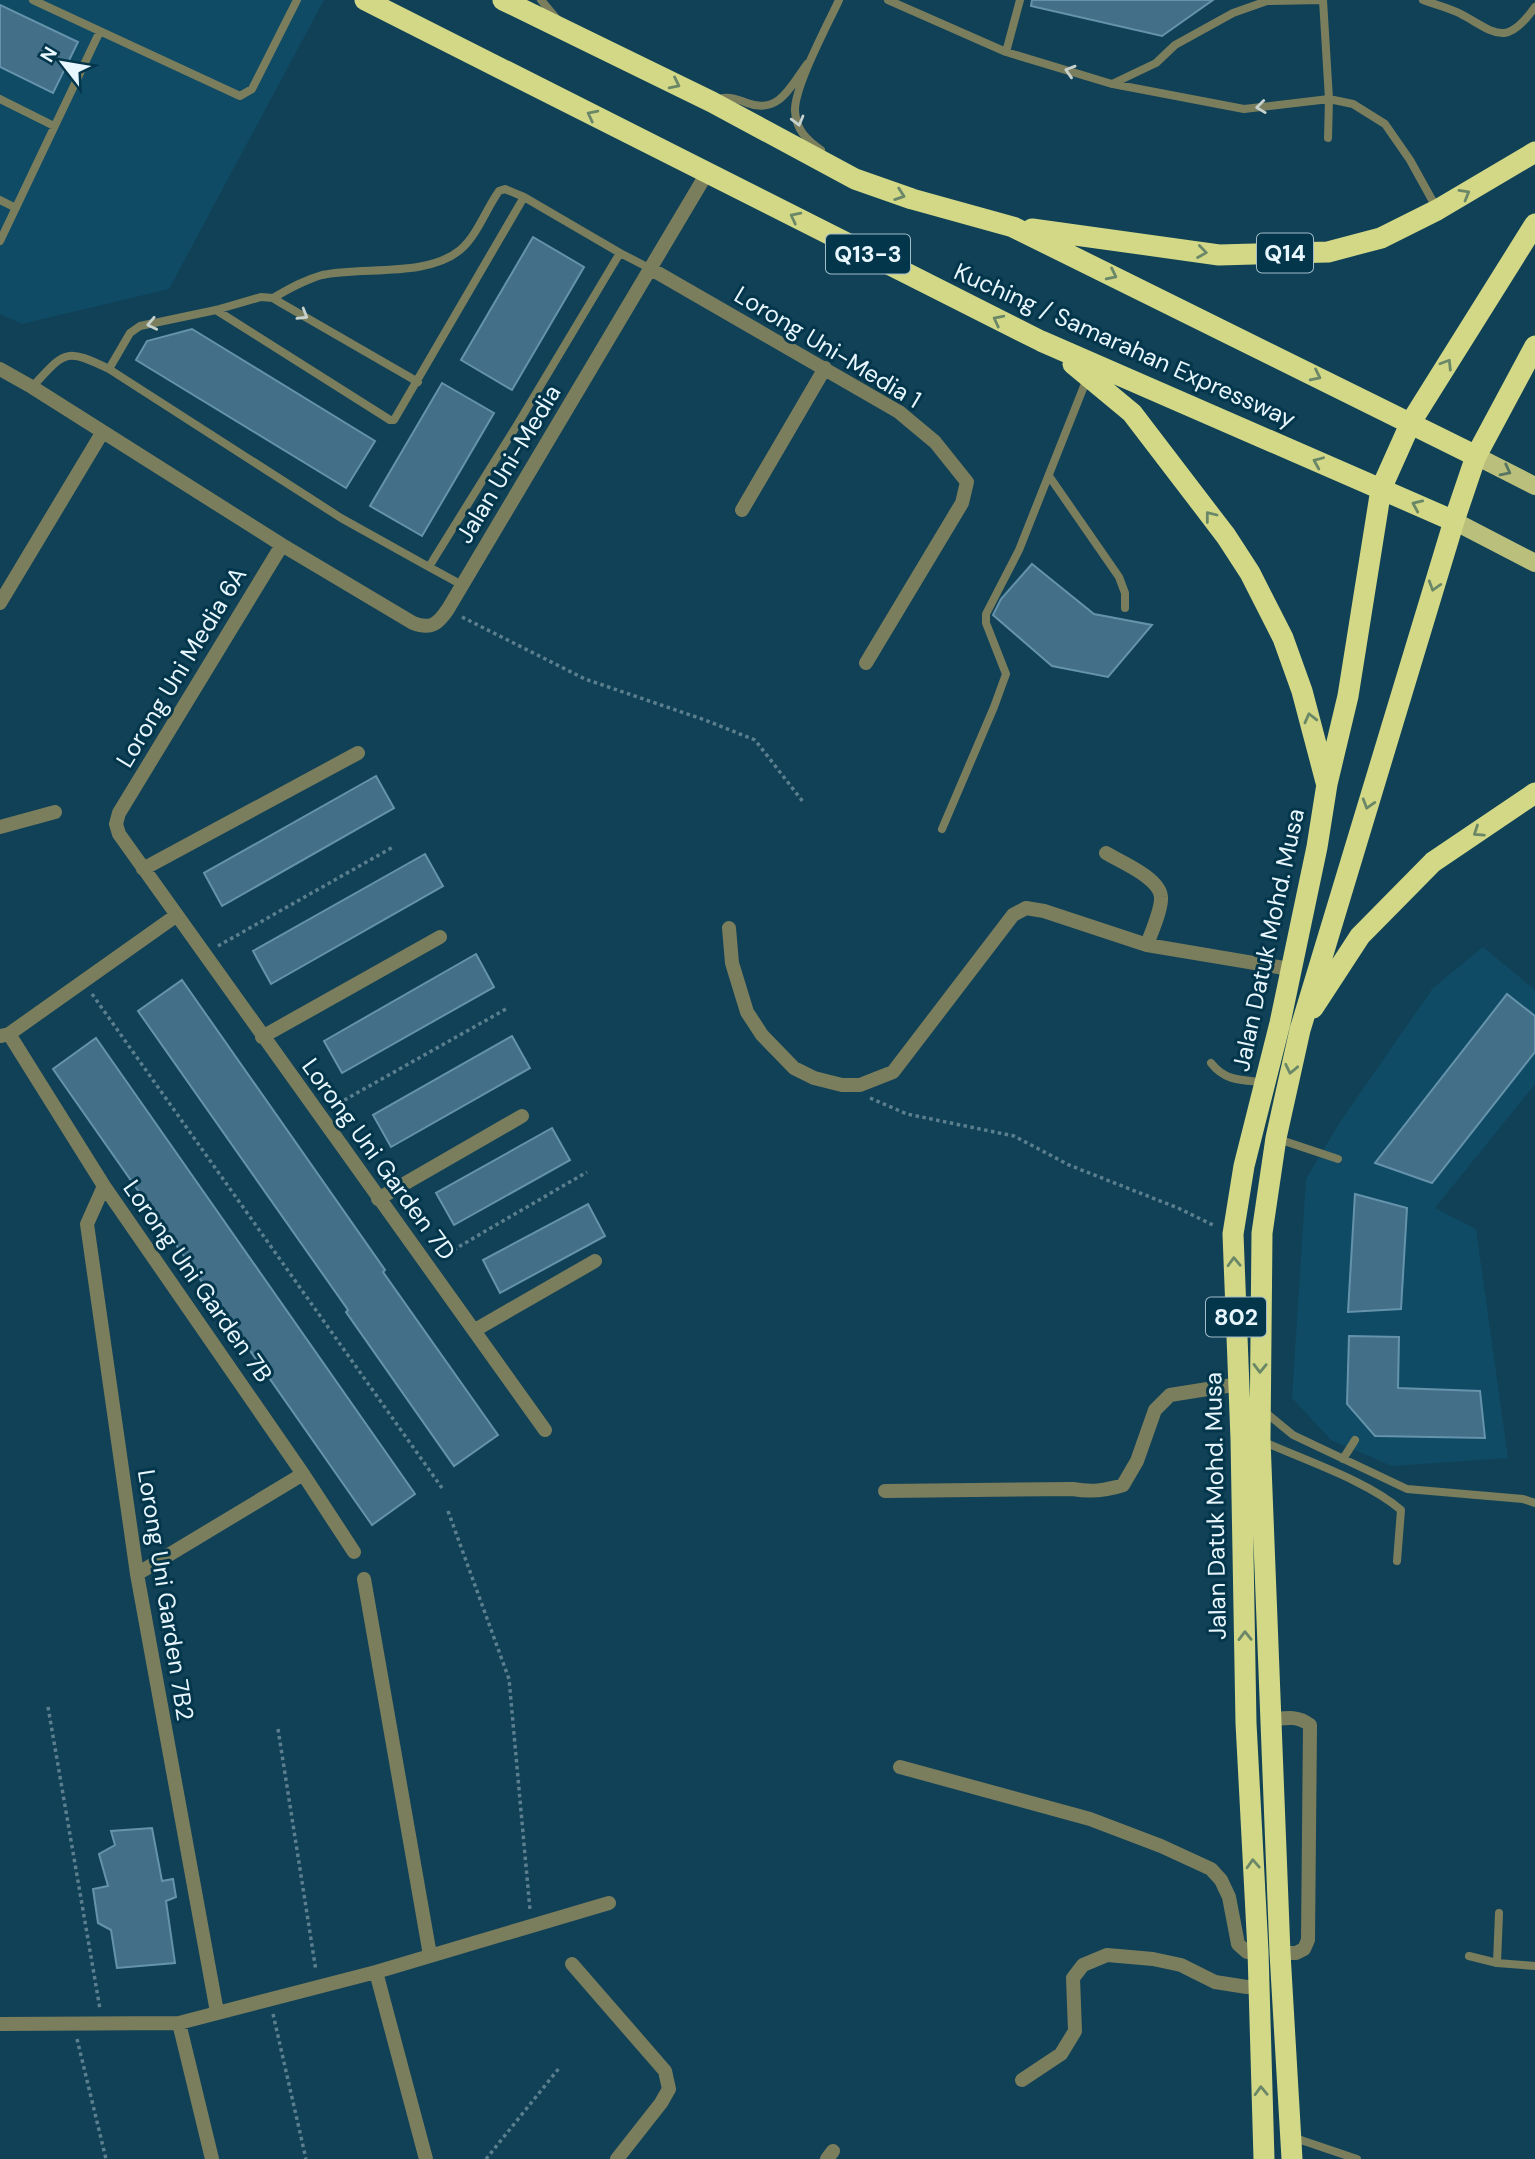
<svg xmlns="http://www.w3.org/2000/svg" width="1535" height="2159" font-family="'DM Sans',sans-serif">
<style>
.built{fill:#104b65}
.building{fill:#437088;stroke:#6593ab;stroke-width:2}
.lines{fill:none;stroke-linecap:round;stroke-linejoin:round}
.path{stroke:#5b7f8f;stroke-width:3.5;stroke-dasharray:3.5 3.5;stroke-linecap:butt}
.lane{stroke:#7b7e5d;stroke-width:8}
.street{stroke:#7b7e5d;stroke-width:14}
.primary{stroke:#babf7b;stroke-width:18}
.highway{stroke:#d2d885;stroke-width:21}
.oneway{stroke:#c7d2ce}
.oneway2{stroke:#6a8768}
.oneway3{stroke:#557461}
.labels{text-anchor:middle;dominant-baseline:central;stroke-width:6;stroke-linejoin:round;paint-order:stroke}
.shield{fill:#03364b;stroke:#a3bcc8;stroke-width:2}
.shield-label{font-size:23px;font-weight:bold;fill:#e8f6fe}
.street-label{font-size:24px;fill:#e8f6fe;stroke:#03364b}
</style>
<rect width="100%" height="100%" fill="#114156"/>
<!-- built -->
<path class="built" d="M0,0h324l-155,289 -147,35 -22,-10z
M1483,947l52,43v94l-100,124 41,21 32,229 -116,8 -61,-26 -39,-42 14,-219 34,-57 93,-134z"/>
<!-- building -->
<path class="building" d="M1032,0h181l-51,36 -131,-30z
M0,5l78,37 -25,51 -53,-26z
M533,237l51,30 -72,123 -51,-30z
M192,329l183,112 -29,47 -210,-128 11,-19z
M442,383l52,30 -72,123 -52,-30z
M1032,564l62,50 58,11 -44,52 -56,-11 -59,-51 8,-16z
M376,776l18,32 -172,98 -18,-33z
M425,854l18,32 -172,98 -18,-33z
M476,954l18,33 -152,86 -18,-32z
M182,980l203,290 -2,2 115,163 -44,31 -108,-154 2,-2 -210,-299z
M1507,994l28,22v36l-103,131 -57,-20z
M512,1036l18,32 -139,79 -18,-32z
M96,1038l319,456 -43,31 -319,-456z
M552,1128l18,32 -116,65 -18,-32z
M1355,1194l52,14 -6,101 -53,3z
M588,1204l17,32 -105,57 -17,-33z
M1349,1336l50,1 -1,51 82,3 5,47 -110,-2 -28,-32z
M152,1828l10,53 11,-2 3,18 -10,4 9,62 -58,5 -6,-38 -13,-7 -5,-34 15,-3 -9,-32 16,-9 -4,-14z"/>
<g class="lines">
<!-- path -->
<path class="path" d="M462,617l123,62 120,41 50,20 49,63
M218,946l175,-99
M92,994l350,494
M870,1098l37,16 107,22 55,29 109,43 37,18
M332,1107l174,-98
M441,1257l146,-85
M448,1511l61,168 21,231
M48,1707l52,302
M278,1729l38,242
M273,2014l33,145
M77,2039l29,120
M486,2159l74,-92"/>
<!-- lane -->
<path class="lane" d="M33,0l207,96 12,-7 45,-89
M541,0l16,19
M888,0l118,52 106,32 44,-21 19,-18 58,-32 34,-12 56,-1 6,99 -1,39
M1423,0c13,5 26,8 38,14 35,19 45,34 74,-7
M1006,52l14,-52
M1113,84l131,25 85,-10 24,5 32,20 25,36 26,47
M0,99l54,27
M719,99c10,-3 18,0 28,4 32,12 44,-17 60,-39
M821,150c-14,-10 -25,-20 -26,-39 -1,-24 33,-87 44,-111
M0,200l16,8
M0,241l100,-210
M273,298c16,-9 31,-18 49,-23 40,-9 104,3 138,-25 17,-14 26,-41 39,-59l6,-2 19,8
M216,310l174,110h4l130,-223 96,56
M109,369l21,-36 10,-7 76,-16 45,-13 12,1 8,5 137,79
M32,387c33,-35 32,-40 77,-18l232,149 88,49
M1049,476l70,101 6,16v15
M462,585l-33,-18 6,-10 82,-132 103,-172 31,16
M942,829l52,-122 12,-33 -20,-51v-9l33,-64 69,-174
M1211,1063c14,18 30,17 51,19
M1278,1139l60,20
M1265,1412l28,23 114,54 116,10 12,4
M1262,1441c42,19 106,40 139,69l-4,51
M1343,1459l12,-19
M1469,1956l28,7 38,3
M1497,1963l2,-50
M1292,2137l65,22"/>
<!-- street -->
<path class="street" d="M651,269l248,143 36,30 32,40 -5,21 -96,160
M0,369l32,18 250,158 131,78c18,7 25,1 35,-14l259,-436
M742,510l83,-142
M282,545l-163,268 -3,11 3,10 426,596
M0,603l102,-170
M0,827l55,-15
M1106,853c15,9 54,25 55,44 1,12 -10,36 -14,48
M143,869l215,-116
M729,928l3,35 15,49 15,23 32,33 20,10 28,7h18l33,-13 120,-157 13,-7 18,3 103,34 143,24
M9,1034l95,152 199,288 51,78
M1,1036l8,-2 168,-119
M262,1037l178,-100
M104,1186l-17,38 50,350 80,438
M378,1199l144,-83
M475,1330l120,-69
M885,1491l188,-2c18,3 32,2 50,-4l14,-24 18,-51 15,-15 69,-11
M137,1574l166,-100
M364,1579l66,376
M1271,1720c15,-2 26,-5 39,5l-2,215 -4,9 -8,4h-16
M900,1767l190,52 71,27 50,23 10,11 8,17 9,47 9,8 11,-1
M572,1964l93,107 4,18 -8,14 -44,56
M376,1972l50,187
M179,2023l33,136
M0,2024l179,-1 197,-51 233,-69
M1022,2080l39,-26 14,-23 -2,-53 10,-13 24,-10 46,4 28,6 34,17 32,5h11
M827,2159l6,-8"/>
<!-- primary -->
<path class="primary" d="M1476,456l59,30
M1454,521l81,42"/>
<!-- highway -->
<path class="highway" d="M365,0l676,341 413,180
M503,0l209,102 143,77 57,20 101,28 463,229
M1032,229l187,26 109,-3 53,-14 56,-28 98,-58
M1073,364l59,49 94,123 24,37 33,65 19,53 24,91
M1313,1008l47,-72 73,-74 102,-69
M1264,2159l-6,-208 -12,-228 -5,-284 -8,-205 11,-68 36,-143 37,-176 10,-63 21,-88 33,-207 30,-67 124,-198
M1292,2159l-12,-206 -20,-513 2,-207 14,-95 24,-108 154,-509 22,-65 59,-110"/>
</g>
<!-- one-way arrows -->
<defs><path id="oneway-chevron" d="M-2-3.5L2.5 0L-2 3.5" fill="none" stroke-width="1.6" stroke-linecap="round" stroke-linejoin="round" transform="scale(1.75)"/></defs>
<g class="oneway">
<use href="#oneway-chevron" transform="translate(1070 71) rotate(-163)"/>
<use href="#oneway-chevron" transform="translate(1261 107) rotate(173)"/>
<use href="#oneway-chevron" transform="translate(798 121) rotate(75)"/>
<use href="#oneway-chevron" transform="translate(303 315) rotate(31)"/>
<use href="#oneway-chevron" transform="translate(152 324) rotate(168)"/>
</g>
<g class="oneway2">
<use href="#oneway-chevron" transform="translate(675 84) rotate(26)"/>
<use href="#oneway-chevron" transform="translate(592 115) rotate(-153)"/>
<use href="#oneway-chevron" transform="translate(1465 194) rotate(-30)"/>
<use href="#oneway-chevron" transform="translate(900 195) rotate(19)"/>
<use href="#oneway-chevron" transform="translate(795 217) rotate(-153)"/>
<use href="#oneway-chevron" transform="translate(1202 252) rotate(8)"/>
<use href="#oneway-chevron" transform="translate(1112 275) rotate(26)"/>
<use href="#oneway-chevron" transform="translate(998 320) rotate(-153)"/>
<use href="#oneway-chevron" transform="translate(1447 364) rotate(-58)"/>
<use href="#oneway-chevron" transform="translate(1316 376) rotate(26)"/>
<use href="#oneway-chevron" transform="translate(1318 462) rotate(-157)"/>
<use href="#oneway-chevron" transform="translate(1417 505) rotate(-156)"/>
<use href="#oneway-chevron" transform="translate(1210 516) rotate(-128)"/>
<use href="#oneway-chevron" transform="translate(1434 586) rotate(107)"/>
<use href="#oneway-chevron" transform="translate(1310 718) rotate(-104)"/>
<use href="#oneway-chevron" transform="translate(1368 804) rotate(107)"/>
<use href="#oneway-chevron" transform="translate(1478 832) rotate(146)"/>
<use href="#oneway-chevron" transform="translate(1291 1069) rotate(102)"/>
<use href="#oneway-chevron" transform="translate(1234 1262) rotate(-92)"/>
<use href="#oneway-chevron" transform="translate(1260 1368) rotate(91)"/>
<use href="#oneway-chevron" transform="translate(1245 1636) rotate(-91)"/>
<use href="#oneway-chevron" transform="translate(1253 1864) rotate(-93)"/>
<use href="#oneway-chevron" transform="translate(1261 2091) rotate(-92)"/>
</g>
<use class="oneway3" href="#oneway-chevron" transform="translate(1506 471) rotate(27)"/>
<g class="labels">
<!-- shield labels -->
<g class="shield">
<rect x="1257" y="233.5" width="56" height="39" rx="5"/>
<rect x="826" y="234.5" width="84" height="39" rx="5"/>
<rect x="1206" y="1297.5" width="60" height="39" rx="5"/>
</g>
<g class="shield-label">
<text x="1285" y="253">Q14</text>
<text x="868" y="254">Q13-3</text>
<text x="1236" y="1317">802</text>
</g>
<!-- street labels -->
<g class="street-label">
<text transform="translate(1125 345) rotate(24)">Kuching / Samarahan Expressway</text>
<text transform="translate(828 347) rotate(31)">Lorong Uni-Media 1</text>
<text transform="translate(508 464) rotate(-59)">Jalan Uni-Media</text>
<text transform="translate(181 667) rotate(-59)">Lorong Uni Media 6A</text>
<text transform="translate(1268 940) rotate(-78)">Jalan Datuk Mohd. Musa</text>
<text transform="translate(379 1159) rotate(54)">Lorong Uni Garden 7D</text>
<text transform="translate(198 1281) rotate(55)">Lorong Uni Garden 7B</text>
<text transform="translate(1215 1506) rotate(-91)">Jalan Datuk Mohd. Musa</text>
<text transform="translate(166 1595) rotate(81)">Lorong Uni Garden 7B2</text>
</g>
</g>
<!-- north arrow -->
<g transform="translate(63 63) rotate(301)" stroke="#03364b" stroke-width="5" paint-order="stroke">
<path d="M0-5L12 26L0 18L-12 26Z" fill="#e8f6fe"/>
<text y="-10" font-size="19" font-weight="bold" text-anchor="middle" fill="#e8f6fe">N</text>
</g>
</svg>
